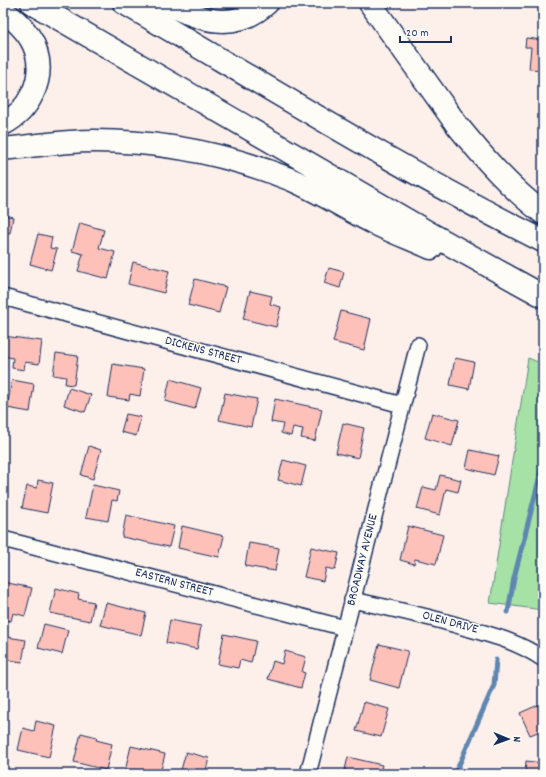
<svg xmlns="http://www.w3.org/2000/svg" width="546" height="777" font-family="Dekko,sans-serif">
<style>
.green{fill:#a6e1a6;stroke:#608882}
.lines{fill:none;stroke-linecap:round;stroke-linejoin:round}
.stream{stroke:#5e86b1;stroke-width:5}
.building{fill:#fdc1ba;stroke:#1b2f5e}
.street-casing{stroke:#1b2f5e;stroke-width:18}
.highway-casing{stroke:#1b2f5e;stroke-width:25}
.street{stroke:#fdfcf7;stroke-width:15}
.highway{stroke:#fdfcf7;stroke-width:22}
.labels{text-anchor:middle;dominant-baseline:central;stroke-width:3;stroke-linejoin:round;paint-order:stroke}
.street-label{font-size:13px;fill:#1b2f5e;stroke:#fdfcf7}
</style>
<rect width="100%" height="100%" fill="#fdf0eb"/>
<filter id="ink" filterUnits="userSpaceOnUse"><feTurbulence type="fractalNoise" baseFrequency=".025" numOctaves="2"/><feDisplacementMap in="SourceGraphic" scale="8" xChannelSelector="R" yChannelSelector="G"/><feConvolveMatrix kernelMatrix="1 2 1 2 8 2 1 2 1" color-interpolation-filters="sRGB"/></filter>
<g filter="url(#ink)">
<!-- green -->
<path class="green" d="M528,358l15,6v246l-53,-7z"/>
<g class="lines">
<!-- stream -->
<path class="stream" d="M508,612l6,-34 29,-114
M455,774l39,-89 2,-25"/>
</g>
<!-- building -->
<path class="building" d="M526,38l17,2v30l-14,-1 2,-22h-6z
M3,215l10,2 -3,16 -7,-1z
M80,223l24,7 -5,18 16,4 -7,27 -30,-8 5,-17 -11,-3z
M38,234l14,3 -2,11 7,1 -6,21 -21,-6z
M133,262l36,9 -5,22 -36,-9z
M329,268l15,4 -4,16 -16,-5z
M195,279l31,8 -7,26 -31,-8z
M250,291l22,5 -2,8 11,3 -5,20 -33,-8z
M341,311l30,8 -7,31 -31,-8z
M3,336l39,5 -3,23 -14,-2 -1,8 -12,-2 1,-10 -10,-2z
M56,353l22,3 -4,29 -9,-1 1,-7 -13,-2z
M455,358l19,4 -5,27 -19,-4z
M113,364l31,5 -4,27 -10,-2 -1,6 -21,-3z
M170,379l31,9 -6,21 -30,-8z
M12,380l22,4 -4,28 -23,-4z
M69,388l22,7 -6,17 -21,-7z
M225,393l32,6 -6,28 -32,-7z
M275,399l47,10 -7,32 -14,-3 2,-9 -10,-2 -2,9 -10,-3 2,-9 -12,-2z
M432,413l27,7 -7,26 -27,-8z
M126,414l15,3 -5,19 -15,-4z
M343,423l21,5 -6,30 -22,-5z
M89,446l12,4 -8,29 -12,-4z
M470,450l29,6 -5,19 -28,-7z
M283,460l23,6 -5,20 -23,-6z
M440,475l21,5 -3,12 -12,-3 -6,26 -23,-6 6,-22 13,3z
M38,480l15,3 -6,30 -25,-5 5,-22 10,2z
M93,485l26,6 -2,10 -5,-1 -4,21 -22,-4z
M126,515l48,11 -5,21 -47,-10z
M182,526l42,10 -5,21 -41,-9z
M408,526l35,9 -7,29 -21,-5 -1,5 -14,-4z
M249,543l30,5 -4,23 -30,-5z
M311,547l28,6 -4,17 -9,-2 -3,13 -19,-4z
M3,582l29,6 -7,28 -12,-3 -2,8 -8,-2z
M56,588l23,6 -1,5 16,3 -4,19 -40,-8z
M106,603l40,10 -5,22 -41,-10z
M170,620l31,6 -4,23 -31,-6z
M44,624l24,6 -6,24 -24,-6z
M224,634l32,7 -5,22 -11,-3 -2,8 -20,-4z
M7,637l19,3 -4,22 -19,-3z
M379,644l29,7 -9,37 -29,-8z
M285,651l21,6 -4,15 3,1 -4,15 -33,-9 5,-18 9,3z
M364,702l25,7 -8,28 -25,-6z
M538,705l5,11v14l-13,5 -10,-22z
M36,721l20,5 -7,31 -31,-7 5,-22 11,3z
M81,733l16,4 -1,3 16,4 -6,26 -32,-8z
M131,746l34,8 -5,20h-23l-12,-3z
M186,752l23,6 -4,16h-15v-1l-9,-3z
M348,757l34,8 -2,9h-36z
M526,761l17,2v11h-18z"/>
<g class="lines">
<!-- street casing -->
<g class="street-casing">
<path id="street" d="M3,297l399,108
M3,539l342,89
M352,600c37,8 75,16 111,27 29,8 56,15 80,32
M308,774l110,-429"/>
</g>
<!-- highway casing -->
<g class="highway-casing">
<path id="highway" d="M32,3l399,231 112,62
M124,3c139,81 276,166 419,238
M165,3c34,17 70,30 102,0
M370,3l87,122c26,32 53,63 86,88
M3,11c14,10 28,23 33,40 9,29 -7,60 -33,73
M3,149c30,-3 60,-8 91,-8 67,0 136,14 198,39 30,13 57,31 86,45 17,8 35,15 53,23"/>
</g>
<!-- street -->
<use href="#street" class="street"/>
<!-- highway -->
<use href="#highway" class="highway"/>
</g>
</g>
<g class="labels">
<!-- street labels -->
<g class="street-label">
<text transform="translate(203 351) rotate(15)">DICKENS STREET</text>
<text transform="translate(363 560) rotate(-76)">BROADWAY AVENUE</text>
<text transform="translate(174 583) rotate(15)">EASTERN STREET</text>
<text transform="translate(450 623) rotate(15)">OLEN DRIVE</text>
</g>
</g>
<!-- margin -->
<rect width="546" height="777" fill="none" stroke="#fdfcf7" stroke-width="16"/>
<rect x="8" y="8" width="530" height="761" fill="none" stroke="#1b2f5e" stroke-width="1.5" filter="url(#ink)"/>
<!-- north arrow -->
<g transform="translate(508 739) rotate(91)" stroke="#fdfcf7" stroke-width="3" paint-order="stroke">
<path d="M0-3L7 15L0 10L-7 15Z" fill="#1b2f5e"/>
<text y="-6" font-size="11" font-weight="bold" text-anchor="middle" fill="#1b2f5e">N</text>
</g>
<!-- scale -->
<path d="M400 36v6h51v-6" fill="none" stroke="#1b2f5e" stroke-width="2"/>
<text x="406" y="36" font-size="12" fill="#1b2f5e" stroke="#fdfcf7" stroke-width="3" paint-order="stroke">20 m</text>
</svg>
